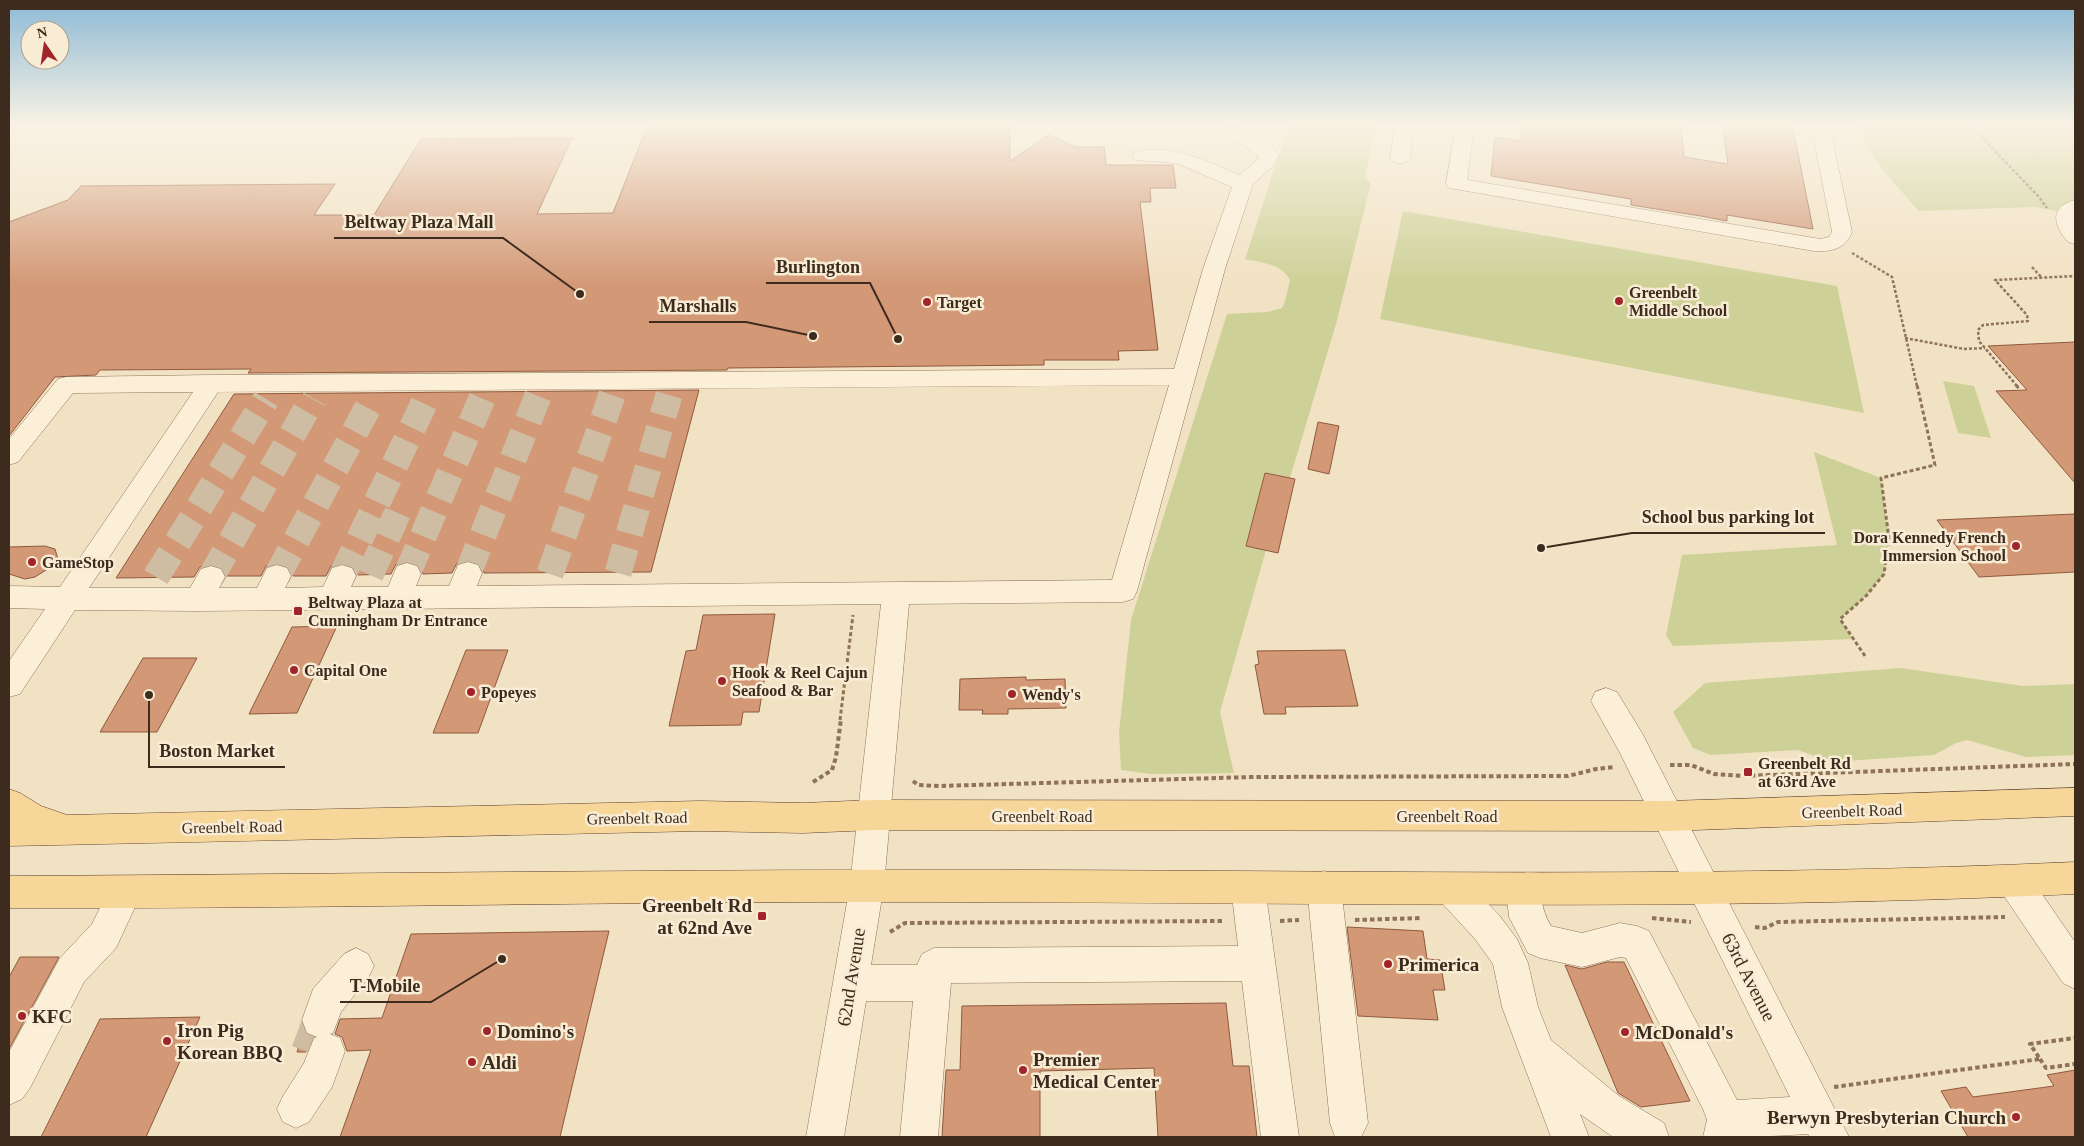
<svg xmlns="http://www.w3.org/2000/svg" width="2084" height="1146" font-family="'Times New Roman',serif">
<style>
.green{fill:#cdd197}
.building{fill:#d39977;stroke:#8f593d}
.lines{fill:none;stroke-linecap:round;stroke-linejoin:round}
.minor-tunnel-far1{stroke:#cebda3;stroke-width:27;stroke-dasharray:27 14;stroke-linecap:butt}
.minor-tunnel{stroke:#cebda3;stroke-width:34;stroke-dasharray:34 17;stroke-linecap:butt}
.minor-casing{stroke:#8e7359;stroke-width:1}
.major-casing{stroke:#5c412d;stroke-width:1}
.path-far2{stroke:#8e7359;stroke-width:2.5;stroke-dasharray:3 2;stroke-linecap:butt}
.path-far1{stroke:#8e7359;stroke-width:3;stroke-dasharray:4 2.5;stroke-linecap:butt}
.path{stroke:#8e7359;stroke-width:4;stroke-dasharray:4.5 3;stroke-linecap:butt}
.minor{fill:#fbefd8;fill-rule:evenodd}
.major{fill:#f7d69a;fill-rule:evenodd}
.poi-dot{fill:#a2242b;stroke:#f8ecd5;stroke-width:2}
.labels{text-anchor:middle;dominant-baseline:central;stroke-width:5;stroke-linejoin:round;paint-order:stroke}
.poi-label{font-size:16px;font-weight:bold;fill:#3d2b1e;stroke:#f8ecd5;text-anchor:start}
.street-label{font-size:16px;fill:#3d2b1e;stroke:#f8ecd5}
.near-poi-label{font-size:19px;font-weight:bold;fill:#3d2b1e;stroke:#f8ecd5;text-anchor:start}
.near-street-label{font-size:19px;fill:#3d2b1e;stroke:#f8ecd5}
.leader{fill:none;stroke:#3d2b1e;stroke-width:2}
.callout-dot{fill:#3d2b1e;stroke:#f8ecd5;stroke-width:2}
.callout-label{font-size:18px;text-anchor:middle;font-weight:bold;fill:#3d2b1e;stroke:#f8ecd5;stroke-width:5;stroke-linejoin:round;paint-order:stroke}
</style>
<rect width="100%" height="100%" fill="#f2e2c4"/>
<!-- green -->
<path class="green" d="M1289,124h87l-11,53 6,6 -35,141 -46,154 -25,-5 -19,72 20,5 -46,162 14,61 -83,1 -30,-4 -2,-37 12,-113 96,-306 40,-2 15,-4c5,-9 5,-18 8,-28 -9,-17 -28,-17 -45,-21z
M1856,124h219v82l-8,7 -32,-6 -116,4c-24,-27 -50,-53 -63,-87z
M1403,211l434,75 27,127 -484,-94z
M1943,381l31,5 17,52 -33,-5z
M1814,452l67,26 8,61 -5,35 -18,22 -26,23 13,20 -180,7 -7,-11 16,-80 155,-10z
M1901,668l122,18 52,-2v71l-49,2 -59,-17 -11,3 -22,12 -103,7 -33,-12 -87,5 -18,-7 -20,-36 32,-29z"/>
<!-- building -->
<path class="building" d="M648,124h362v37l39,-26 27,12h28l2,18h67l3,23h-26l1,14h-11l18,148 -40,1 1,9h-75v5l-316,3 -1,2 -479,3 3,-4 -151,1 -4,5 -41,2 -46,59v-214l59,-22 13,-14 254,-2 -21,31h60l47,-76 151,-1 -35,76 76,-1z
M1522,124h159l3,33 44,7 -6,-40h70l21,105 -86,-14v6l-26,-5 -70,-11v-6l-140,-23 4,-39 25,4z
M2075,342v141l-79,-92 31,-1 -39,-44z
M699,390l-48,182 -167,1 -5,-10 -12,-3 -10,3 -5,10 -29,1 -5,-10 -12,-3 -10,3 -5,10 -33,1 -5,-9 -12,-3 -10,3 -5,10h-33l-5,-10 -12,-3 -10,3 -5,10h-34l-5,-9 -12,-3 -10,3 -6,10 -78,1 118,-184z
M1318,422l21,4 -10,48 -21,-5z
M1265,473l30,6 -17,74 -32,-7z
M2075,514v58l-96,5 -42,-57z
M45,546l10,3 3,10 -4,6 -19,12 -10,2 -16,-5v-27z
M775,614l-16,98h-16l-2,13 -72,1 17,-75 10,-1 7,-35z
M337,626l-40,87 -48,1 43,-87z
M466,650h42l-30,83h-45z
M1345,650l13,56 -73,1 1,7h-22l-9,-49 4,-1 -2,-13z
M143,658h54l-40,74h-57z
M1026,677v3l39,-1 1,29 -58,1v5h-26l1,-4h-24l1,-31z
M1347,927l76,4 4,28 13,1 5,30h-12l5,30 -80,-4z
M609,931l-49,206h-220l31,-87 -24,1 -5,-14 -7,-3 5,-15 42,-1 29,-84z
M20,957h39l-50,92v-72z
M1607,962h17l66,139 -49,6 -23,-14 -53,-128 17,4z
M1226,1003l7,63h16l8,71h-99l-4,-69 -114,3v66h-98l4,-67h14l2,-64z
M200,1017l-54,120h-105l59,-118z
M304,1031l2,4 6,2 -6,15h-9z
M2075,1070v67h-107l-27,-46 25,-4 7,10 81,-11 -7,-11z"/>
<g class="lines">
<!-- minor-tunnel-far1 -->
<path class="minor-tunnel-far1" d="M468,573l70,-177
M618,573l51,-178
M407,574l76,-178
M550,574l62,-179
M370,575l28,-63
M277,576l96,-178
M342,576l85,-179
M156,577l110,-178
M211,577l102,-179"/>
<!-- minor-tunnel -->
<path class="minor-tunnel" d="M308,1052l12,-32"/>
<!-- minor casing -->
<g class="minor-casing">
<path id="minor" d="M1190,124c30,0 70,3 89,31l-7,12 -19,17 -28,85 -88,322 -4,8 -10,3 -214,2 -25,281 -13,80h46l5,-11 12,-6 304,-2 -7,-59 5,-11 12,-5 12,5 5,11 34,250h-38l-19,-156 -291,2 -13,154h-38l13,-136h-47l-22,136h-38l44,-252 31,-281 -683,7 -123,-1 -55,84 -11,3v-36l36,-52 -36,-1v-22l51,1 133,-195 -120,1 -55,69 -9,3v-26l49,-60 8,-2 146,-2 962,-6 29,-100 29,-82 -56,-24 -41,-3 -3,-4 3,-4c37,-9 71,9 104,23l15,-12 5,-7 -20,-14 -47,-14zM1169,385l-57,195 -635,6 5,-13 -4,-8 -10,-3 -10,3 -9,21h-33l5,-12 -4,-8 -10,-3 -10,3 -9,21h-37l5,-11 -4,-8 -10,-3 -10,3 -9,19 -38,1 6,-12 -4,-8 -10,-3 -10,3 -10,20h-38l6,-11 -4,-8 -10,-3 -10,3 -11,19h-101l129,-196z
M1396,124h18l-4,34 -3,4 -7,2 -7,-2 -3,-4z
M1456,124h18l-7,56 353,59 9,-2 3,-5 -21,-108h18l23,108c-6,17 -21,20 -38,19l-365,-63 -3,-4z
M2075,200v44l-7,-2c-14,-16 -20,-35 7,-42z
M1606,688l11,4 25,41 207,404h-39l-2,-3 -53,3h-52l4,-17 -4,-11 -77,-151 -6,-1 -38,10 -42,-9 -12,-5 -19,-36 -3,-28 5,-11 12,-5 12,5c8,18 5,30 16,48l31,7 38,-10 17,3 12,5 88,169 53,-3 -170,-344 -29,-52 4,-9z
M2014,866l12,5 49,71v47l-12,-6 -61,-90 -5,-11 5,-11z
M1324,871l12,5 5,11 27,236 -7,14h-26l-5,-14 -23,-236 5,-11z
M1452,874l12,5 35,36 18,24 11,24 10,44 13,33 68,56 45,27 5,14h-56l-33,-23 9,23h-38l-49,-130 -9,-43 -18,-25 -35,-38 -5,-11 5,-11z
M125,876l12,5 5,11 -26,56 -32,34 -54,106 -8,11 -13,6v-53l51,-94 32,-34 21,-43z
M356,948l12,6 6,12 -6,12 -27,34 -8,21 -3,1 10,4 5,13 -13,36 -23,35 -13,6 -13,-6 -6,-13 6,-13 21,-33 10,-25 3,-1 -10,-4 -5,-13 11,-31 31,-35z"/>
</g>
<!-- major casing -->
<g class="major-casing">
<path id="major" d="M2075,788v28l-407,15 -794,-1 -71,3 -103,-2 -691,15v-57l11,4 21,13 26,9 633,-14 103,2 71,-3 794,1z
M2075,862v32c-381,18 -761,8 -1142,8 -308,-1 -616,7 -924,6v-32c343,-2 685,-7 1028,-6 346,1 692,8 1038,-8z"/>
</g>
<!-- path-far2 -->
<path class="path-far2" d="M1966,124l8,5 65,68 8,11
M1852,253l40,24 25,109
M2032,267l9,10
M1905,338l59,11 21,-1
M2017,386l-38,-45 -1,-11 5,-5 45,-4 -1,-6 -32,-35 80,-4"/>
<!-- path-far1 -->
<path class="path-far1" d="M2016,385l4,5
M1865,656l-25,-37 26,-23 18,-22 5,-35 -8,-61 54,-13 -18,-80
M840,720l13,-105"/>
<!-- path -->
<path class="path" d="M1670,765h21l23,9 29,2 332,-12
M913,781l5,4 21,1 313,-9 316,-1 28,-7 18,-2
M813,782l19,-12 4,-13 5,-38
M1652,918l39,4
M1355,920l66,-2
M1280,921l19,-1
M1755,927l10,1 13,-6 227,-5
M890,932l15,-9 319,-2
M2040,1059l6,9 29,-4
M1834,1087l206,-28 -10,-15 45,-6"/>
<!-- minor -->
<use href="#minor" class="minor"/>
<!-- major -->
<use href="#major" class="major"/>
</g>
<!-- sky -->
<linearGradient id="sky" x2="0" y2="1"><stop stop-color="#8dbad6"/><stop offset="0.44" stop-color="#f9f2e4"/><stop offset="1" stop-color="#f9f2e4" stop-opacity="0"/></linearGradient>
<rect width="2084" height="284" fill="url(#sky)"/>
<!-- markers -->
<g class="poi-dot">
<circle cx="1619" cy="301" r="5"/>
<circle cx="927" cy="302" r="5"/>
<circle cx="2016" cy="546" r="5"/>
<circle cx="32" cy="562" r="5"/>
<rect x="293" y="606" width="10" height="10" rx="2.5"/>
<circle cx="294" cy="670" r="5"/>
<circle cx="722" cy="681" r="5"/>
<circle cx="471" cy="692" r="5"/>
<circle cx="1012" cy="694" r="5"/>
<rect x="1743" y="767" width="10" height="10" rx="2.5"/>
<rect x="757" y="911" width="10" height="10" rx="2.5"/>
<circle cx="1388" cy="964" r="5"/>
<circle cx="22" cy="1016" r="5"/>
<circle cx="487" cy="1031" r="5"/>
<circle cx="1625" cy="1032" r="5"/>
<circle cx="167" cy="1041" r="5"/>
<circle cx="472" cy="1062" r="5"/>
<circle cx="1023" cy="1070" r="5"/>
<circle cx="2016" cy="1117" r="5"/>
</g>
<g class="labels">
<!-- poi labels -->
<g class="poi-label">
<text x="1629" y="292">Greenbelt<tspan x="1629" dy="18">Middle School</tspan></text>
<text x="937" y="302">Target</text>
<text x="2006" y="537" text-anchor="end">Dora Kennedy French<tspan x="2006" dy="18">Immersion School</tspan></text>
<text x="42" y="562">GameStop</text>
<text x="308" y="602">Beltway Plaza at<tspan x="308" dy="18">Cunningham Dr Entrance</tspan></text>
<text x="304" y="670">Capital One</text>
<text x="732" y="672">Hook &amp; Reel Cajun<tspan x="732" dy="18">Seafood &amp; Bar</tspan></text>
<text x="481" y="692">Popeyes</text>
<text x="1022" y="694">Wendy's</text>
<text x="1758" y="763">Greenbelt Rd<tspan x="1758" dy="18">at 63rd Ave</tspan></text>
</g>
<!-- street labels -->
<g class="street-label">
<text transform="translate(1852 811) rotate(-2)">Greenbelt Road</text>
<text x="1042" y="816">Greenbelt Road</text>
<text x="1447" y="816">Greenbelt Road</text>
<text transform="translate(637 818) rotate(-1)">Greenbelt Road</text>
<text transform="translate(232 827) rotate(-1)">Greenbelt Road</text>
</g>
<!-- near-poi labels -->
<g class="near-poi-label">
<text x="752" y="905" text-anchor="end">Greenbelt Rd<tspan x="752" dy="22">at 62nd Ave</tspan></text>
<text x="1398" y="964">Primerica</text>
<text x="32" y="1016">KFC</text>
<text x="177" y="1030">Iron Pig<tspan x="177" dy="22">Korean BBQ</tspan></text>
<text x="497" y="1031">Domino's</text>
<text x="1635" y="1032">McDonald's</text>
<text x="1033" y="1059">Premier<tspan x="1033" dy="22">Medical Center</tspan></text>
<text x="482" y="1062">Aldi</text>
<text x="2006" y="1117" text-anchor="end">Berwyn Presbyterian Church</text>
</g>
<!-- near-street labels -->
<g class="near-street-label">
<text transform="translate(851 977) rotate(-81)">62nd Avenue</text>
<text transform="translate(1749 977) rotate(63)">63rd Avenue</text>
</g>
</g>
<!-- callouts -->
<path class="leader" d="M580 294L503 238H334M898 339L870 283H766M813 336L746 322H649M1541 548L1632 533H1825M149 695L149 767H285M502 959L431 1002H340"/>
<g class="callout-dot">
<circle cx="580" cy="294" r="5"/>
<circle cx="898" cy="339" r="5"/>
<circle cx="813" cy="336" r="5"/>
<circle cx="1541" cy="548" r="5"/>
<circle cx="149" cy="695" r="5"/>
<circle cx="502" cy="959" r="5"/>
</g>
<g class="callout-label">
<text x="419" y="228">Beltway Plaza Mall</text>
<text x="818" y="273">Burlington</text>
<text x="698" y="312">Marshalls</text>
<text x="1728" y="523">School bus parking lot</text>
<text x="217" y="757">Boston Market</text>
<text x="385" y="992">T-Mobile</text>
</g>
<!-- border -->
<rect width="2084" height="1146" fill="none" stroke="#3d2b1e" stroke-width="20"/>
<!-- north arrow -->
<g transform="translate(45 45) rotate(347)"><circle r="24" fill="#f8ecd5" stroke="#ad9f8c"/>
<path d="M0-4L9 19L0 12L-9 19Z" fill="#a2242b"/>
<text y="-8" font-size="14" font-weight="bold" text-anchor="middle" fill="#3d2b1e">N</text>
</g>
</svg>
